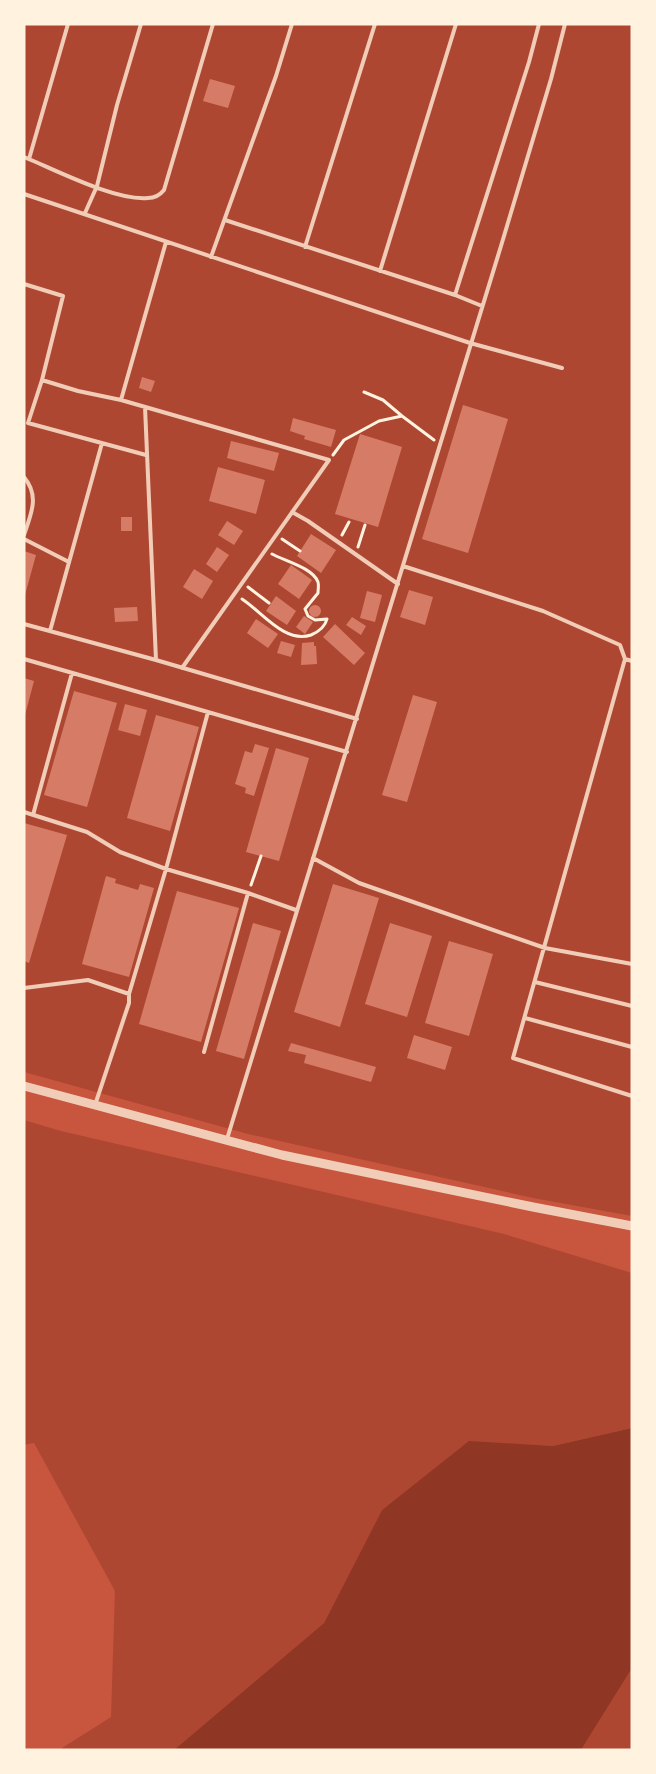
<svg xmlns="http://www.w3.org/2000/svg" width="656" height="1774" font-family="Commissioner,sans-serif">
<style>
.green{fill:#ae4732}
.water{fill:#8f3625}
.building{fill:#d67c66}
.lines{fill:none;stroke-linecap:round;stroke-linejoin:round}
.path{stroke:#fff3e0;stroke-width:3}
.service{stroke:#f1ccb7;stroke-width:4}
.tertiary{stroke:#f1ccb7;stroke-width:9}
</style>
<rect width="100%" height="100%" fill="#c8553d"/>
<!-- green -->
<path class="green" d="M24,24h608v1192l-99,-18 -285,-64 -224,-62z
M24,1120l37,11 443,103 128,39v155l-79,18 -84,-4 -87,68 -58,113 -150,127h-115l52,-33 4,-126 -81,-148 -10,2z
M632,1668v82h-51z"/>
<!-- water -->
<path class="water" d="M632,1428v240l-51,82h-407l150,-127 58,-113 87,-69 84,5z"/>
<!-- building -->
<path class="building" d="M210,79l25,7 -7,22 -25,-7z
M142,377l13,4 -4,11 -12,-4z
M463,405l45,14 -40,134 -46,-14z
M293,418l43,12 -5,17 -27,-8 1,-3 -15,-5z
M360,434l42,13 -24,80 -43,-13z
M231,441l48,12 -5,18 -47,-13z
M218,467l47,13 -9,34 -47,-13z
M121,517h11v14h-11z
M227,521l16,10 -9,14 -16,-10z
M311,534l25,16 -15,23 -24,-17z
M217,547l12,8 -12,17 -11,-8z
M24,551l12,4 -11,40h-1z
M291,565l21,15 -13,19 -21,-15z
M194,569l19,12 -11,18 -19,-12z
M409,590l24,7 -8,28 -25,-8z
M367,591l15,4 -7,27 -15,-4z
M276,596l20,15 -9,14 -21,-14z
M309 611a6 6 0 1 1 12 0a6 6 0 1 1-12 0Z
M137,607l1,14 -23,1 -1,-14z
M304,616l9,6 -8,12 -9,-7z
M352,617l14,9 -5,9 -15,-10z
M256,619l22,15 -10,14 -21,-15z
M335,624l30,29 -11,12 -31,-28z
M281,641l14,4 -4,12 -14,-4z
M314,642v4h2l1,18 -16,1 1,-22z
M24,678l10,3 -9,34h-1z
M74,691l43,12 -30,104 -43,-12z
M413,695l24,7 -30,100 -25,-7z
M125,704l22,6 -7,26 -22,-6z
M156,715l43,12 -29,104 -43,-13z
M255,744l14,4 -15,48 -9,-3 1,-5 -11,-4 10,-33 7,2z
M276,748l33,10 -30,103 -33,-9z
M24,823l43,12 -38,128 -5,-2z
M106,876l10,3 -1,4 23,7 2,-6 14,4 -25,89 -47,-13z
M333,884l46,14 -39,129 -46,-15z
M177,891l62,17 -38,134 -62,-18z
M253,923l28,8 -37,128 -28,-8z
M390,923l42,13 -25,81 -42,-13z
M449,941l44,13 -24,82 -44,-13z
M414,1035l38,12 -7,23 -38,-12z
M291,1043l85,24 -5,15 -67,-19 2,-8 -18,-4z"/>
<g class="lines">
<!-- path -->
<path class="path" d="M364,392l19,8 19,16
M333,455l11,-15 35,-19 23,-5 32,24
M342,535l7,-13
M282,539l18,12
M358,547l7,-22
M248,587l21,16
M242,599c20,13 43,45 69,36 7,-3 14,-8 16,-16l-12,1 -7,-4 -3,-7 13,-16c0,-4 1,-7 0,-11 -5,-14 -33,-21 -46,-28
M251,885l10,-29"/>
<!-- service -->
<path class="service" d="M24,157c32,13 91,44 124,41 7,0 12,-3 16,-8l49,-166
M29,159l39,-135
M24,194l446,149 92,25
M85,213l12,-27 20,-81 24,-81
M225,220l230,75 27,11
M305,247l70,-223
M211,257l65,-181 16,-52
M380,271l76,-247
M24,284l39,12 -21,84
M455,295l74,-233 10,-38
M121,400l45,-158
M145,407l11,253
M146,455l-118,-32 14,-43 36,11 43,9 208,60 -147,208
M24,477c16,19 7,37 0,58
M292,512l16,9 90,63
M24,539l45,23
M403,566l140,45 77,34 5,14 7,2
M24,624l132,36 201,59
M50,631l52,-188
M24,659l323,93
M625,659l-112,399 119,38
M24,812l63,20 33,20 46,17 82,24 48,17
M33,815l39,-142
M313,858l46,25 186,65 87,16
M535,982l97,24
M24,988l64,-8 41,14v9l-34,102
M129,994l37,-125 42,-157
M525,1018l107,29
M204,1052l44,-159
M227,1139l274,-893 50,-167 14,-55"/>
<!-- tertiary -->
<path class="tertiary" d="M24,1086l258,69 251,52 99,19"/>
</g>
<!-- border -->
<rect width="656" height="1774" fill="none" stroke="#fff3e0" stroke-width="51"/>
</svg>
